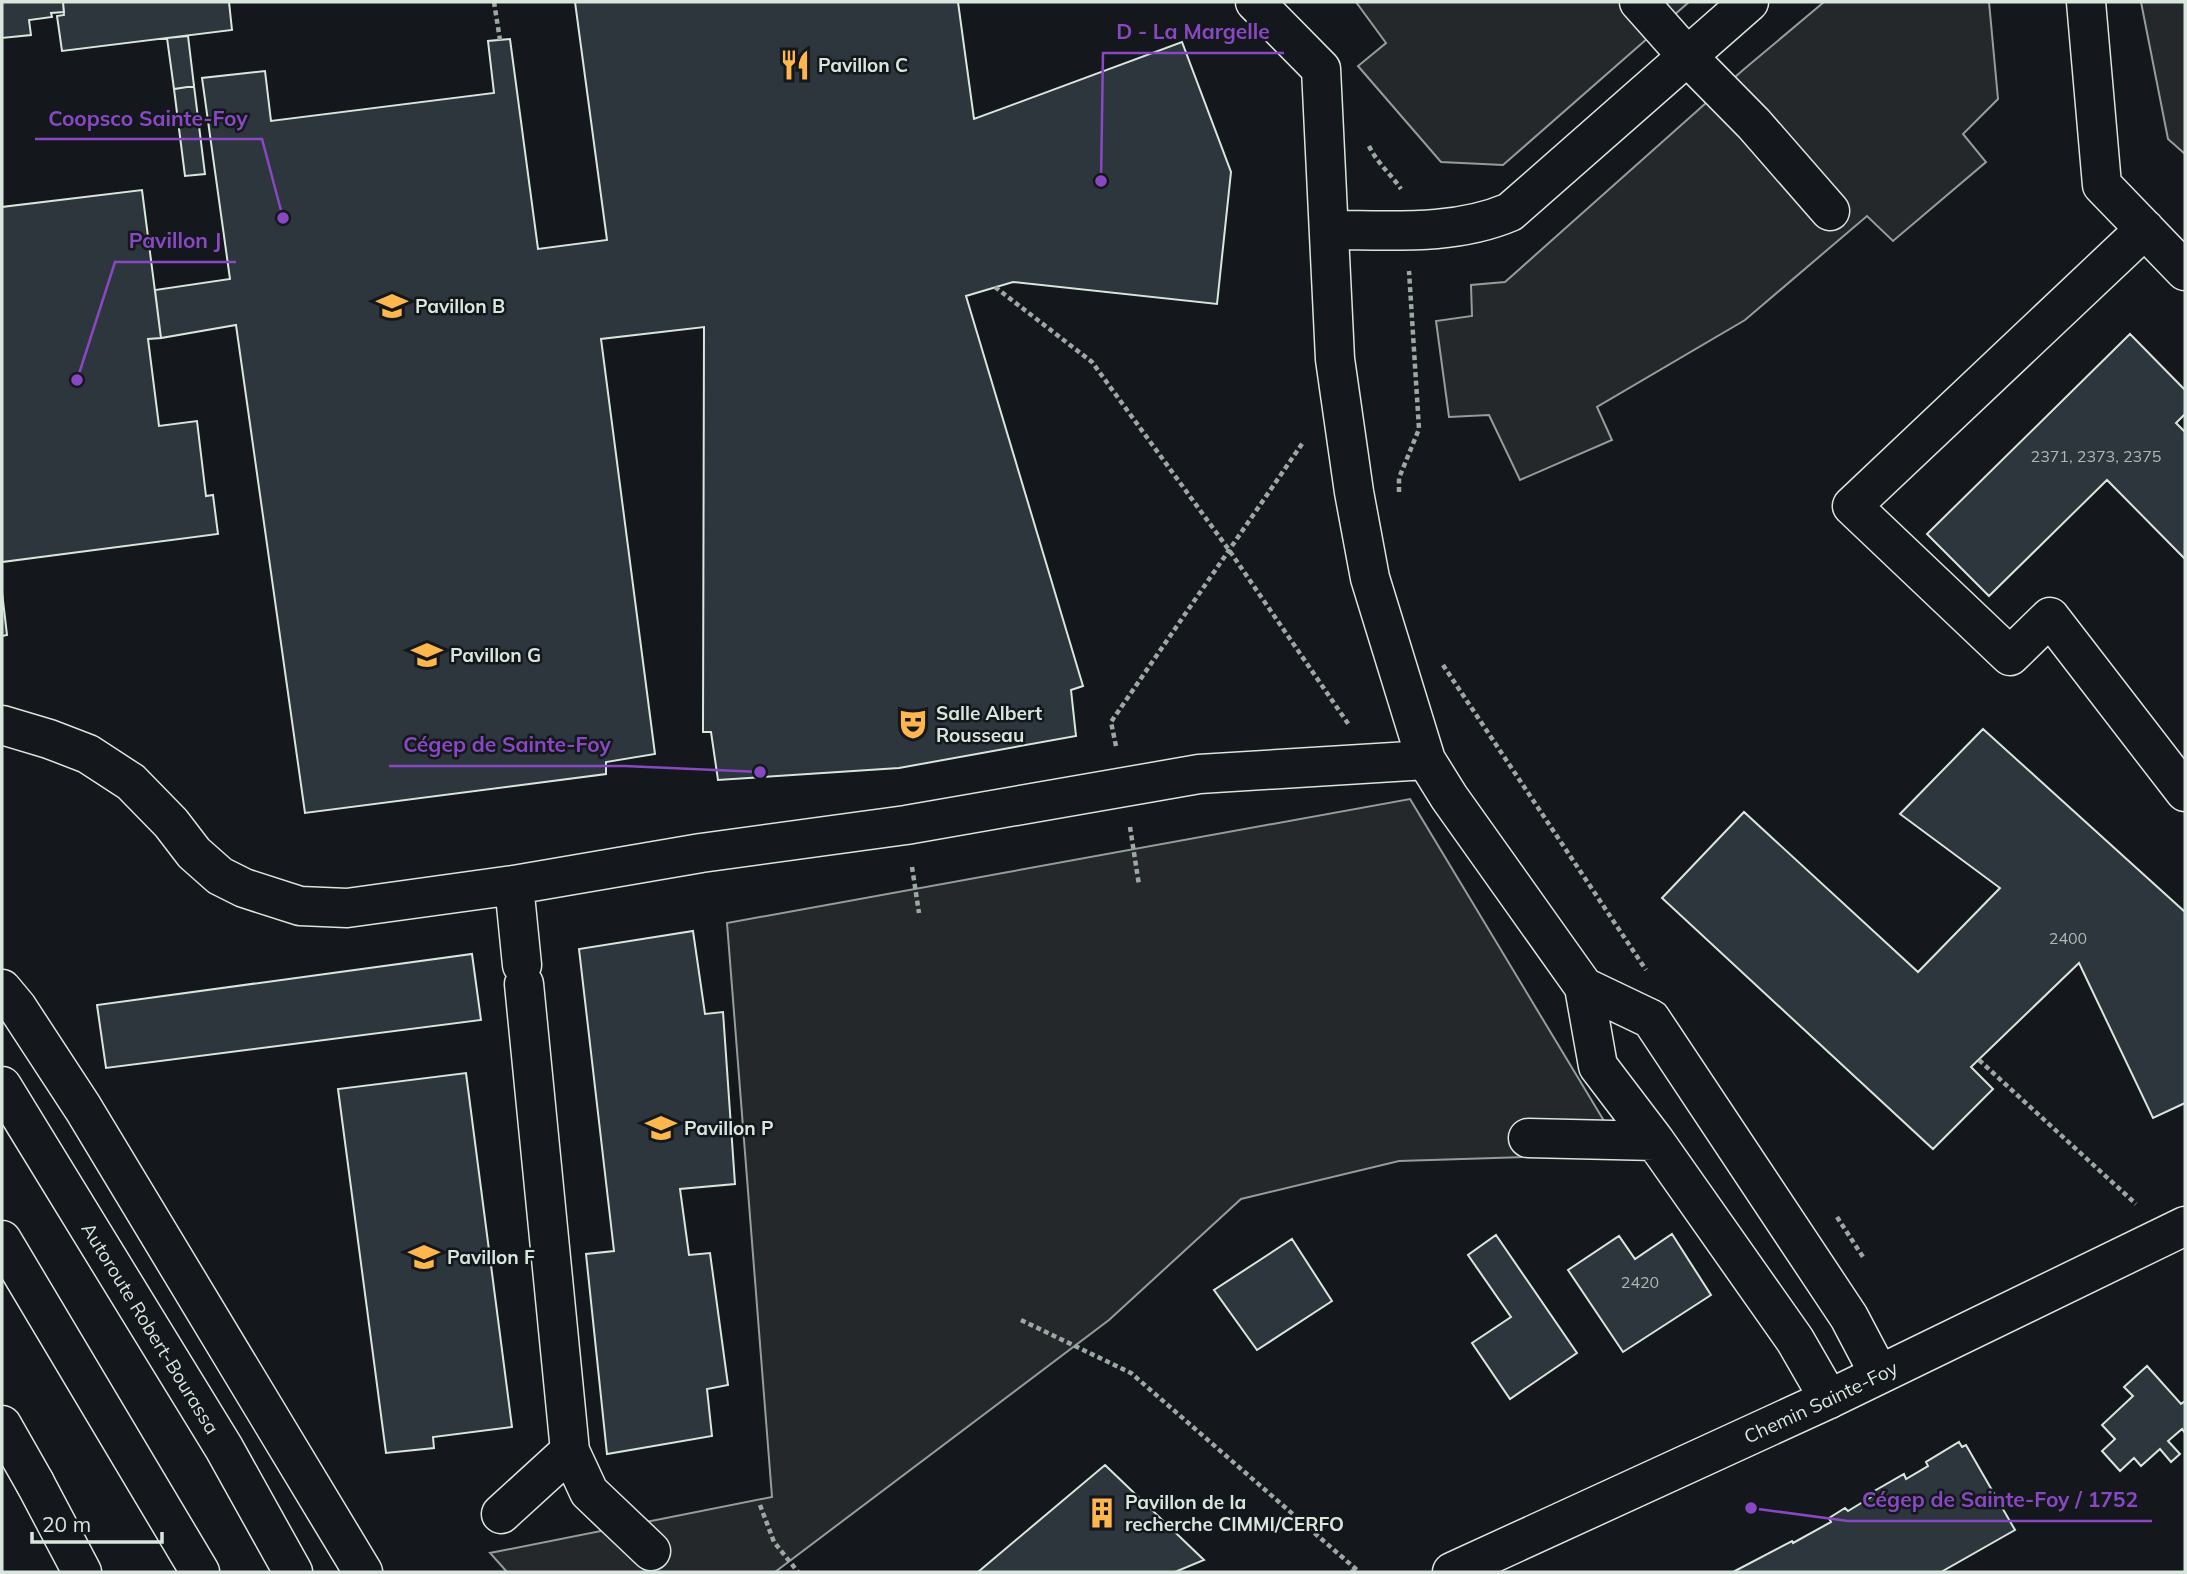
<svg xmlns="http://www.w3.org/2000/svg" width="2187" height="1574" font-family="Mulish,sans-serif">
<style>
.parking{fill:#24282b;stroke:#939e99;stroke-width:2}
.building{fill:#2c363c;stroke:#d8e6dc;stroke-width:2}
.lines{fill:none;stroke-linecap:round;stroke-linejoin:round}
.minor-casing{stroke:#d8e6dc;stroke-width:41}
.major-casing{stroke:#d8e6dc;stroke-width:41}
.highway-casing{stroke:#d8e6dc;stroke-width:41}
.path{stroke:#9da8a2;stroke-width:4.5;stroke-dasharray:5 3.5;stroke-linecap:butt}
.minor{stroke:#14181c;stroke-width:38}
.major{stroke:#14181c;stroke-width:38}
.highway{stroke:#14181c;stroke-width:38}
.labels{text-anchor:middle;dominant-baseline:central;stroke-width:5;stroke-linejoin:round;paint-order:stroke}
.number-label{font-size:16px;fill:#adbab4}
.poi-label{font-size:19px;font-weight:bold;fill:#d8e6dc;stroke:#14181c;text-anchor:start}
.street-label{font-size:19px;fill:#d8e6dc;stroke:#14181c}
.leader{fill:none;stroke:#8948c3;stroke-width:2.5}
.callout-dot{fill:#8948c3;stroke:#14181c;stroke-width:2.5}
.callout-label{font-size:21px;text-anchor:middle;font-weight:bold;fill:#8948c3;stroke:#14181c;stroke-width:5;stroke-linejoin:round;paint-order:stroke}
</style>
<rect width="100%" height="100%" fill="#14181c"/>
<!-- parking -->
<path class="parking" d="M1356,2h333l-186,163 -62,-3 -83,-96 28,-23z
M1824,2h165l9,97 -35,35 23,28 -93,79 -26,-25 -122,104 -148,87 15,33 -92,40 -31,-65 -40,2 -13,-96 36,-5 -1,-31 34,-3 238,-212z
M2141,2h44v152l-17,-15z
M1410,799l214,355 -225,7 -158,38 -132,121 -334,252h-268l-17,-19 282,-56 -45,-574z"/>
<!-- building -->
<path class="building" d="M2,2h61l1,10 -13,1 1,4 -23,3 2,15 -29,3z
M63,2h166l3,28 -170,21 -5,-35 7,-1z
M575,2h383l16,117 208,-77 49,130 -14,132 -204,-22 -47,14 117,390 -12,4 5,46 -177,32 -181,12 -7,-48h-8l1,-405 -103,12 54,415 -49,8v12l-301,39 -69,-488 -75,13 -6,-48 75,-11 -28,-201 63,-7 6,50 223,-28 -6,-52 22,-2 28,210 69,-9z
M188,36l6,50 -20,3 -7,-51z
M194,86l11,88 -20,2 -11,-87z
M142,190l19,148 -13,1 11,87 38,-5 9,75 7,-1 5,39 -216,28v-355z
M2130,334l55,56v24l-9,9 9,9v127l-78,-79 -118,116 -62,-62z
M2,592l5,43 -5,1z
M1983,729l202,183v191l-32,15 -74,-155 -108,104 22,22 -60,60 -271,-251 82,-86 174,160 82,-84 -100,-74z
M693,931l12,83 18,-2 12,172 -55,5 9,66 21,-2 18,132 -21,4 5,47 -105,18 -21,-200 28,-3 -35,-302z
M472,954l9,66 -375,48 -9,-63z
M466,1073l46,354 -79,10 1,11 -48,5 -48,-364z
M1672,1234l39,61 -88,57 -55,-82 51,-34 16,23z
M1496,1235l81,118 -67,46 -38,-56 39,-26 -43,-62z
M1292,1239l40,62 -75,49 -43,-60z
M2147,1366l34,38 4,-3v32l-3,-4 -14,12 12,13 -9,8 -11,-13 -19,17 -7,-8 -14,13 -18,-20 13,-12 -13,-14 31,-29 -9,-9z
M1959,1442l3,5 4,-2 49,85 -74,42h-208l59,-31 1,2 38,-21 -2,-4 16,-10 3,3 23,-14 -2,-3 35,-20 2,5 22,-13 -2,-4z
M1105,1465l99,95 -29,12h-197z"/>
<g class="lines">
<!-- minor casing -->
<g class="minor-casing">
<path id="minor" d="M1255,2l66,67 14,290 19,133 16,86 56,182 23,37 135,190 14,79 57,75 140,199 34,59
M1639,2l48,54 67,68 76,87
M2086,2l16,183 83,86
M2145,229l-293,277 158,150 40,-39 135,175
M1329,230c60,0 125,6 181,-18l239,-210
M2,725l47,14 39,15 43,28 40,41 23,30 26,23 24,12 56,18 47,2 167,-23 187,-32 205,-28 293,-51 227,-14
M514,885l8,80
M524,984l46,467 19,41 62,59
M1584,987l67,32 198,298 30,57
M1528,1138l127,3
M501,1514l69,-63"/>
</g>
<!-- major casing -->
<g class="major-casing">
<g id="major">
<path d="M2,989l15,18 66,101 280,464"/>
<path d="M35,1483l47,89"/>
<path id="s1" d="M1452,1572l377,-173 356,-173"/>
</g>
</g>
<!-- highway casing -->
<g class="highway-casing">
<g id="highway">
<path id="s2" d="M2,1086l222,362 69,124"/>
<path d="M2,1240l198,332"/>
<path d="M2,1425l33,58"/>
</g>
</g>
<!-- path -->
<path class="path" d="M494,2l6,38
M1369,146c8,17 22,28 32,43
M995,287l97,75 137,188 120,175
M1399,492v-14l20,-49 -10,-158
M1443,665l203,305
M1116,746l-5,-24 193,-281
M1130,827l9,58
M912,867l7,46
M1979,1060l157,144
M1837,1217l26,40
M1021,1320l110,53 226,197 -6,2
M760,1505l14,37 24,30"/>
<!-- minor -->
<use href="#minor" class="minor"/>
<!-- major -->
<use href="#major" class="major"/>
<!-- highway -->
<use href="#highway" class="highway"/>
</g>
<!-- icons -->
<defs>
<g id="restaurant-bare" transform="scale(2.415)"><path d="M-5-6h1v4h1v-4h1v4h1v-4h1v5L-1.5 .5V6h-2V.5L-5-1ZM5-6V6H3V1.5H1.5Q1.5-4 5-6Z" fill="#ffb74d" stroke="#14181c" stroke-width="2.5" paint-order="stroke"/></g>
<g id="university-bare" transform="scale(2.415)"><path d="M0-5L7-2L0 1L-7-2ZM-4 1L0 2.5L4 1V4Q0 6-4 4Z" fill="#ffb74d" stroke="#14181c" stroke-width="2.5" paint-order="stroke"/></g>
<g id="theatre-bare" transform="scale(2.415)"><path d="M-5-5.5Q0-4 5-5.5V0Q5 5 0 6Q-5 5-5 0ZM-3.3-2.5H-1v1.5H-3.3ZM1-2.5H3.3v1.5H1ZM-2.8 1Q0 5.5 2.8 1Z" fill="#ffb74d" stroke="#14181c" stroke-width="2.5" paint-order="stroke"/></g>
<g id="building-bare" transform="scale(2.415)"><path d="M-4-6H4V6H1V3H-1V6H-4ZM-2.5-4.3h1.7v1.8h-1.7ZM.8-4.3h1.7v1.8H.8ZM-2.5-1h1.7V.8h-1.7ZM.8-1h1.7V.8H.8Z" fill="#ffb74d" stroke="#14181c" stroke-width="2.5" paint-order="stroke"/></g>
</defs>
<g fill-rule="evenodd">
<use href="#restaurant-bare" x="795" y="65"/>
<use href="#university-bare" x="392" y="306"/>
<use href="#university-bare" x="427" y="655"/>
<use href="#theatre-bare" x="913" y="724"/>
<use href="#university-bare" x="661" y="1128"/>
<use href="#university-bare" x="424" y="1257"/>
<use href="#building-bare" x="1102" y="1513"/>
</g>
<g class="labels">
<!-- number labels -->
<g class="number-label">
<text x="2096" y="456">2371, 2373, 2375</text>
<text x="2068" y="938">2400</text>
<text x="1640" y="1282">2420</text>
</g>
<!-- poi labels -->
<g class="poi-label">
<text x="818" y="65">Pavillon C</text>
<text x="415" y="306">Pavillon B</text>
<text x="450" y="655">Pavillon G</text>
<text x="936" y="713">Salle Albert<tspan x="936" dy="22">Rousseau</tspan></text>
<text x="684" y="1128">Pavillon P</text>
<text x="447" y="1257">Pavillon F</text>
<text x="1125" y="1502">Pavillon de la<tspan x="1125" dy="22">recherche CIMMI/CERFO</tspan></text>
</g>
<!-- street labels -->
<g class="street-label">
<text stroke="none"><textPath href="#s2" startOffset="284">Autoroute Robert-Bourassa</textPath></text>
<text stroke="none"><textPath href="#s1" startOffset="406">Chemin Sainte-Foy</textPath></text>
</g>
</g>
<!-- callouts -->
<path class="leader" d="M1101 181L1103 53H1284M283 218L262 139H35M77 380L115 262H236M760 772L625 766H389M1751 1508L1848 1521H2152"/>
<g class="callout-dot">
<circle cx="1101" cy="181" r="7"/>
<circle cx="283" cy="218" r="7"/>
<circle cx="77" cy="380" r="7"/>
<circle cx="760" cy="772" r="7"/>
<circle cx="1751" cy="1508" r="7"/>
</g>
<g class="callout-label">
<text x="1193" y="39">D - La Margelle</text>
<text x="148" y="126">Coopsco Sainte-Foy</text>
<text x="175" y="248">Pavillon J</text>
<text x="507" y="752">Cégep de Sainte-Foy</text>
<text x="2000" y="1507">Cégep de Sainte-Foy / 1752</text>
</g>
<!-- border -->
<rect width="2187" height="1574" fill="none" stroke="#d8e6dc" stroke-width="7"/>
<!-- scale -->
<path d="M32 1532v10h130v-10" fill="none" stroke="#d8e6dc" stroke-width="3.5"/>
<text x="42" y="1532" font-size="21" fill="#d8e6dc" stroke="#14181c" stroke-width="5" paint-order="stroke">20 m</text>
</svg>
